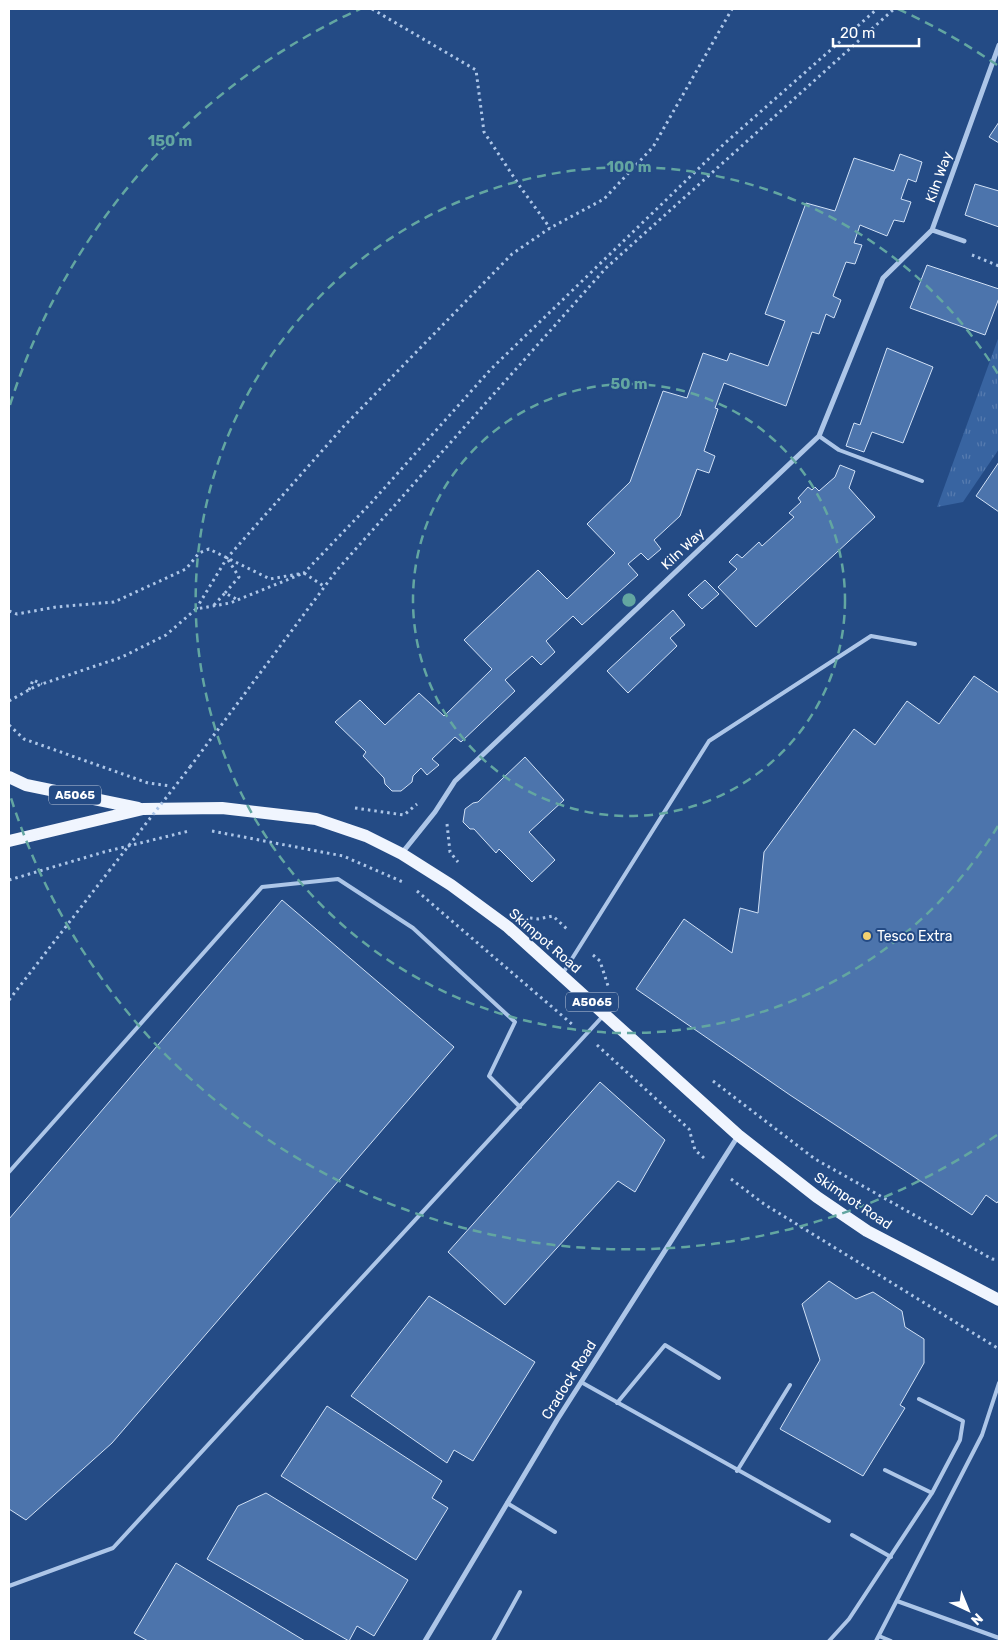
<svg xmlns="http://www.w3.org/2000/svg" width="1008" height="1650" font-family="Rubik,sans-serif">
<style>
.grass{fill:url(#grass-tufts)}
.building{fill:#4c74ac;stroke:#d1e1f6}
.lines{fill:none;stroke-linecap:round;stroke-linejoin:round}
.path{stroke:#adc6e8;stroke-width:3;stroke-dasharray:2.5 4;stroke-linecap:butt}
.lane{stroke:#adc6e8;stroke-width:4}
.street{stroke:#adc6e8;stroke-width:5}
.primary{stroke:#f0f5fe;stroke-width:12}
.path-bridge{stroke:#adc6e8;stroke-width:3;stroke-dasharray:2.5 4;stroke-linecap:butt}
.ring{fill:none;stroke:#63a6a1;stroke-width:2.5;stroke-dasharray:9 6}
.poi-dot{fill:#f3d170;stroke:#244b85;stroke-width:2}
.labels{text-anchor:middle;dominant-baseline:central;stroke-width:4;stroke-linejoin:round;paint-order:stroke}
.shield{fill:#244b85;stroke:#bdc9da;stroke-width:1}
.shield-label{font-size:12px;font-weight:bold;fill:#fff}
.street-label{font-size:14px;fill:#fff;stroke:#244b85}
.poi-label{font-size:14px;fill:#fff;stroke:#244b85;text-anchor:start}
.centre{fill:#63a6a1;stroke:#244b85;stroke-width:2.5}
.ring-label{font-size:15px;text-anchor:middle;font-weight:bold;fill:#63a6a1;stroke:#244b85;stroke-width:4;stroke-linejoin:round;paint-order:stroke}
</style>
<defs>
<pattern id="grass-tufts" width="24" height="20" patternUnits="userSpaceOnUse" patternTransform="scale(1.25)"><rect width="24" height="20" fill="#3864a1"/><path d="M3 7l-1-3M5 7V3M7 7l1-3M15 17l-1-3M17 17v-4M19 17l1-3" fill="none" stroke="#567baf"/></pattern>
</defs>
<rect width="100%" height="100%" fill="#244b85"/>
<!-- grass -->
<path class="grass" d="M999,336v113l-36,53 -26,5z"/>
<!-- building -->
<path class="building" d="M999,122v21l-10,-6z
M900,154l22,8 -6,20 -8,-3 -7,20 10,3 -7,20 -10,-2 -7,16 -27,-11 -6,18 8,2 -7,19 -9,-2 -13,34 8,4 -7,18 -8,-4 -7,20 -7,-2 -26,74 -62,-23 -9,25 3,1 -14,42 11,5 -6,17 -12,-4 -17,47 -26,24 7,9 -13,11 -7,-7 -13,11 10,11 -56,50 -9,-9 -27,25 9,11 -14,13 -9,-9 -27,24 10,11 -54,51 -6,-5 -23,22 7,6 -12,10 -6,-7 -8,8 -1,6 -11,9h-9l-7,-7 -1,-6 -21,-22 3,-4 -31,-30 25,-22 25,25 34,-32 25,23 48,-47 -28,-29 74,-70 29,29 48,-46 -28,-29 43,-42 33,-91 24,7 16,-45 24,8 3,-8 38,13 17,-45 -20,-7 41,-111 29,8 19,-53 40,13z
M975,184l24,7v36l-34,-12z
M927,265l72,24v9l-14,37 -75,-27z
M887,348l46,19 -30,76 -31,-11 -8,20 -18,-6 8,-23 6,2z
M999,462v50l-23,-16z
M840,465l15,6 -6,17 26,29 -119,110 -38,-40 19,-18 -8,-7 8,-8 5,4 17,-16 3,4 32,-29 -5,-4 12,-11 -3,-4 10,-11 4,3 3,-3 4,4 16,-14z
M705,580l14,14 -17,15 -14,-14z
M673,610l12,15 -15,13 7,8 -49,47 -21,-22z
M974,676l25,17v507l-2,3 -11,-8 -14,20 -182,-120 -154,-106 48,-70 48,34 8,-45 18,5 6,-61 90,-123 21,16 32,-44 32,23z
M525,757l39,43 -35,32 26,28 -23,22 -33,-33 -3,4 -22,-24h-4l-7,-7 2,-13 8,-6 5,-1z
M282,900l172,147 -342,396 -86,77 -17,-11v-290z
M600,1082l65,58 -30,52 -17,-11 -113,124 -57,-53z
M829,1281l27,18 17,-7 29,19 3,16 19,12v24l-24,42 5,3 -42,68 -83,-47 40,-69 -18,-56z
M429,1296l106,66 -62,99 -19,-11 -7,13 -96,-67z
M327,1406l115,75 -10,17 16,10 -32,52 -135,-84z
M266,1493l142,87 -34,56 -17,-10 -8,15 -142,-82 31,-53z
M176,1563l129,78h-157l-14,-8z"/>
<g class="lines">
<!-- path -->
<path class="path" d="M372,9l104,61 8,62 37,56 29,40
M972,255l27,11
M225,593l14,-16 -12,-19
M214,605l11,-12 13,7
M196,609l31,-51 117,-132 168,-172 38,-26 54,-29 49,-52 79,-138
M9,611l8,3 39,-7 58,-5 72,-33 13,-16 10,-4 61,30 34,-6 67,-70 120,-134 234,-226 152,-134
M29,690l4,-10 9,4
M9,701l27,-15 86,-29 44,-22 30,-26 34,-6 74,-30 21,14
M9,725l15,14 124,44 23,3
M190,767l147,-197 269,-302 288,-259
M355,808l49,7 13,-11
M447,824l3,28 8,10
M212,831l131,25 60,26
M9,880l95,-28 85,-21
M417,891l156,134
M530,918l8,1 15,-3 16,15
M593,955l7,6 9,28
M9,1000l100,-129
M597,1045l92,84 6,21 9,8
M713,1081l102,78 177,100 7,1
M731,1179l33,25 235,145"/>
<!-- lane -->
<path class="lane" d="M819,436l20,14 83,31
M563,973l146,-232 162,-105 44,8
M9,1172l253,-285 76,-8 75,49 102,94 -26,54 31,31
M581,1382l248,139
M617,1403l48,-58 54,33
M885,1470l47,23
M737,1471l53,-86
M507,1503l48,29
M852,1535l39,22
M9,1586l104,-38 490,-532
M897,1601l102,37
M879,1636l12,5
M493,1641l27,-49
M829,1641l20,-22 83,-126 28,-53 3,-19 -44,-22
M876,1641l106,-206 17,-52"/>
<!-- street -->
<path class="street" d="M932,230l32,11
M402,853l33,-41 20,-31 364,-345 64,-158 49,-48 67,-185
M425,1641l132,-221 181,-284"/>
<!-- primary -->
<path class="primary" d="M9,777l17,8 112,23
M9,841l134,-32 79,-1 94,11 50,17 36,18 49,31 57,42 230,208 79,62 50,34 132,69"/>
<!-- path-bridge -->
<path class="path-bridge" d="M109,871l81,-104"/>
</g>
<!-- distance rings -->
<g class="ring">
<circle cx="629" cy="600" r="216"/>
<path d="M998 826A433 433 0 1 1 998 374"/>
<path d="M997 1135A649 649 0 0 1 10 795M10 405A649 649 0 0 1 360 9M898 9A649 649 0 0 1 997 65"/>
</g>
<!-- markers -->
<circle class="poi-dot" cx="867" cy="936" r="5"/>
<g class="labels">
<!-- shield labels -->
<g class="shield">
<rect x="49" y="785.5" width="52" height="19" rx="4"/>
<rect x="566" y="992.5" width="52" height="19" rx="4"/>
</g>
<g class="shield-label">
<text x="75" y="795">A5065</text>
<text x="592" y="1002">A5065</text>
</g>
<!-- street labels -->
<g class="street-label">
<text transform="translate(939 177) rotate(-70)">Kiln Way</text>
<text transform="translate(683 549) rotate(-43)">Kiln Way</text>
<text transform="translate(545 941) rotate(41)">Skimpot Road</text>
<text transform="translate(853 1201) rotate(34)">Skimpot Road</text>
<text transform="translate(569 1380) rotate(-58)">Cradock Road</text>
</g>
<!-- poi labels -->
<g class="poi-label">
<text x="877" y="936">Tesco Extra</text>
</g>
</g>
<circle cx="629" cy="600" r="8" class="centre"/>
<g class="ring-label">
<text x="170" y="146">150 m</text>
<text x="629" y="172">100 m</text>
<text x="629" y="389">50 m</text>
</g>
<!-- border -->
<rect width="1008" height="1650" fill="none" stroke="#ffffff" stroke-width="20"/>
<!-- north arrow -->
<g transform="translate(968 1610) rotate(136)" stroke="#244b85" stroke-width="4" paint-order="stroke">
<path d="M0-4L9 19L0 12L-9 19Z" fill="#ffffff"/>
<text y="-8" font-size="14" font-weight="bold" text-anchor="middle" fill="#ffffff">N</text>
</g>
<!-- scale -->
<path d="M833 38v8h86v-8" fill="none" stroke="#ffffff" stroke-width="2.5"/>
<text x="840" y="38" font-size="15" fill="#ffffff" stroke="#244b85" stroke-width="4" paint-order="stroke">20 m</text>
</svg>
